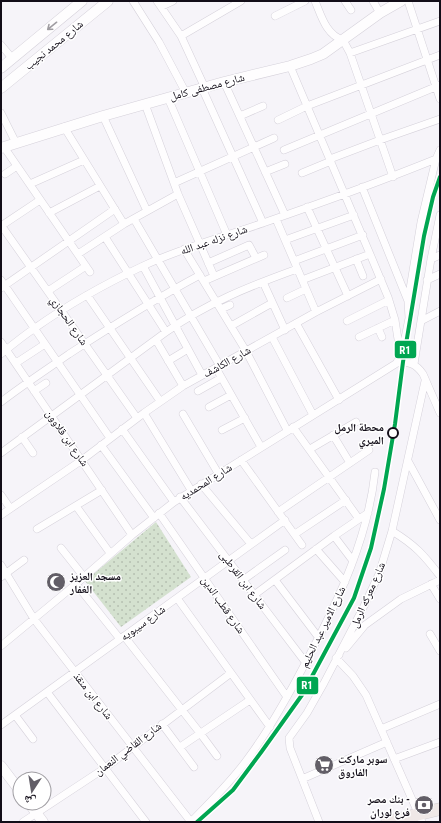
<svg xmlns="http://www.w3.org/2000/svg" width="441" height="823" font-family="'Roboto Condensed','Noto Naskh Arabic',sans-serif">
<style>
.grass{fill:url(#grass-dots)}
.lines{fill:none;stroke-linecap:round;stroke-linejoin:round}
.street-casing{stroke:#d5d1da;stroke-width:8}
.secondary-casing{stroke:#d5d1da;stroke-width:11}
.primary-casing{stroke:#d1cfd3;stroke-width:13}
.street{stroke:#fefdfe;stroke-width:7}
.secondary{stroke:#fefdfe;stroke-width:10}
.primary{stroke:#efe8e7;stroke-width:12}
.rail-1-casing{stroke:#fff;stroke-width:7}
.rail-1{stroke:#00a651;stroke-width:4}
.oneway{stroke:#a09da2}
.stop-dot{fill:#fff;stroke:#120d18;stroke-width:2}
.labels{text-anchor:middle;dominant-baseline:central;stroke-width:3;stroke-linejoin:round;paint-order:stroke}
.street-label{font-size:11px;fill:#120d18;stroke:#fff}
.stop-label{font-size:11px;font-weight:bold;fill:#120d18;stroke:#fff;text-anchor:end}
.poi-label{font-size:11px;font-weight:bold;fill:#120d18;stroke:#fff;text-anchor:start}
.line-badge{stroke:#fff;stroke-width:1.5}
.badge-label{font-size:11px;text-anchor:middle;font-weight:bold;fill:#fff}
</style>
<defs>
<pattern id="grass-dots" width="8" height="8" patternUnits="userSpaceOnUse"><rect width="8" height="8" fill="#d4e1cf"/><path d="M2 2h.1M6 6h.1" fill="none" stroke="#b5c0b1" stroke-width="1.8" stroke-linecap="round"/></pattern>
</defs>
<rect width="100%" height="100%" fill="#f6f4f9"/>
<!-- grass -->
<path class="grass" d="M156,522l35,55 -70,50 -36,-46z"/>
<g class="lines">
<!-- street casing -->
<g class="street-casing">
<path id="street" d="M133,1l26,41 27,51
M157,1l24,35 24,52
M315,1c6,14 11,34 28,39l7,13 43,124
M345,1l6,9
M373,1l7,12
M408,1l32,98
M162,6l11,-5
M275,16l30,-15
M181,36l60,-35
M1,45l11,13
M350,53l90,-32
M290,66l80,188 18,43 7,23 2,13 3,19 -3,11
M224,82l61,133
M202,88l61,135
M168,98l59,137
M145,104l33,90 36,82
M1,113l15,30
M103,116l44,95
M240,116l23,-10
M278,120l29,-14 133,-51
M64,127l60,97
M4,147l86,125
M284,150l156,-65
M330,159l50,-19 60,-21
M265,172l20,-8
M302,173l29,-12
M5,174l12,-8
M174,183l100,-45
M30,184l54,-24
M362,187l46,114
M307,207l41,89
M49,213l51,-27
M134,219l86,147
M276,219l40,93
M1,225l136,193
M1,226l39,-26
M105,237l61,95
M285,240l69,-25
M184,249l62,102 41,79
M78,254l46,-30 54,-30
M356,259l7,17
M431,259l9,-4
M294,261l69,-26
M208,263l41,-18 7,13
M143,266l59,109
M1,280l109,158
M302,280l68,-26
M427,280l13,-6
M204,281l60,-26
M263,282l22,48
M1,288l114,-79
M48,291l38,-25
M87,295l73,106
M287,298l19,-9
M221,309l9,-4
M347,321l42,-21
M421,321l19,-10
M296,323l43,77
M231,326l41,-23
M378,328l4,9
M272,337l41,78
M359,337l36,-17
M156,340l27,46
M1,342l131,193
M400,351l4,-8 5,-25 -1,-17 13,-79 15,-63 4,-9
M1,354c11,-9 22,-18 34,-26 34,-24 70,-44 108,-62 38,-18 80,-29 120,-43 58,-20 116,-41 173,-64
M168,361l20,-12
M16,363l29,-19
M414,364l17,-105 9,-44
M216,368l45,79
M34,391l12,-8
M198,391l23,-13
M1,402c22,-17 45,-32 68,-48 43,-28 86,-55 131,-79
M209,407l22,-12
M144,413l47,77
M183,414l35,59
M293,427l66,92
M122,429l52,73
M222,430l23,-12
M333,435l17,28
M22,437l11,16
M101,445l53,73
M310,449l46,-27
M1,453l165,-121c41,-29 84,-46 131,-63
M241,460l61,85
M408,461l32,59
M201,484l50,60
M1,495l9,13
M180,497l126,166
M76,506l34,47
M278,512l91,-62
M159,513l128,184
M1,515l81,-55 62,-47 39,-27 133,-74 65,-33
M37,529l65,-39
M392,531c23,14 32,24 48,45
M295,534l51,-34
M334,536l19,25
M61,548l23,29
M316,549l29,33
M1,565l33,54 157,203
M1,577l23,-17
M243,580l42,-30
M275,580l44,58
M76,584l44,55
M431,584l9,15
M254,595l80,-59 34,-23
M177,598l93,129
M430,634l10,17
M124,636l76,97 17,23
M1,646l75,-62 56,-49 42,-33 223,-139c12,-2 19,1 26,11l17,39
M346,648l19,-23 36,-26 39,-19
M339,655l-3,3 17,18 13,19 56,127
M47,692l99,130
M15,715l18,24
M162,724l32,43
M1,725l284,-205
M381,729l59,-25
M180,747l70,-47
M394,759l46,-17
M302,779l85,-37
M23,822l82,-54 126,-95
M191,822c19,-20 39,-39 55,-61 25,-33 45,-70 64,-107 30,-57 58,-117 65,-182
M319,822l-29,-74 -1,-10 18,-25 17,-30 40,-77 15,-32 13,-43 33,-150"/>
</g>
<!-- secondary casing -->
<g class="secondary-casing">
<path id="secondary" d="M1,68l81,-67
M1,88l107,-87
M1,148l102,-32 121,-34 66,-16 21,-7 12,-5 57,-41 21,-12
M1,766l19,25
M29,803l14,19"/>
</g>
<!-- primary casing -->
<g class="primary-casing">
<path id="primary" d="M387,822l53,-13"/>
</g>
<!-- street -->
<use href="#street" class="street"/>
<!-- secondary -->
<use href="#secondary" class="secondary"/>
<!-- primary -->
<use href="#primary" class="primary"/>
<!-- rail-1 casing -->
<g class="rail-1-casing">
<path id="rail-1" d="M197,822l36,-32 29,-39 40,-56 52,-97 17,-50 13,-59 11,-65 8,-62 21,-126 9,-39 7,-20"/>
</g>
<!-- rail-1 -->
<use href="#rail-1" class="rail-1"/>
</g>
<!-- one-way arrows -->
<defs><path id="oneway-shaft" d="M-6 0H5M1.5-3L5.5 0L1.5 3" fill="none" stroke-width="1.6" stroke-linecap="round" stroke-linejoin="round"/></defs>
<use class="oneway" href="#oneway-shaft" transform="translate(52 26) rotate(141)"/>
<!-- icons -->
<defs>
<g id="mosque-disc" transform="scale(1)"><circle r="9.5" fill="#625e67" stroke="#fff"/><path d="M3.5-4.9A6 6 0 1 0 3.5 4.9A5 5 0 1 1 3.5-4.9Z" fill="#fff"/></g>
<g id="supermarket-disc" transform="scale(1)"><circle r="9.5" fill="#625e67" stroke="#fff"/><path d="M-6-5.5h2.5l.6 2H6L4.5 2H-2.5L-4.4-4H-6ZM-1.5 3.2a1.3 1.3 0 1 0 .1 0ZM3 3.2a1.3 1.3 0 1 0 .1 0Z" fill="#fff"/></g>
<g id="bank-disc" transform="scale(1)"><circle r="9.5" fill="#625e67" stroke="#fff"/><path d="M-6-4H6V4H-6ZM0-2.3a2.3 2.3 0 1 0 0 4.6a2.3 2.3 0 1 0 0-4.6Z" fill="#fff"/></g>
</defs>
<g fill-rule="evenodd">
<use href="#mosque-disc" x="56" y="582"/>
<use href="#supermarket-disc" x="324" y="765"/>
<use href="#bank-disc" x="424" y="805"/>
</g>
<!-- markers -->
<circle class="stop-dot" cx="393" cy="433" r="5"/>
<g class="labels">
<!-- street labels -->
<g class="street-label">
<text transform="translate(54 45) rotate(-39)">شارع محمد نجيب</text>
<text transform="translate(207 87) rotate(-15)">شارع مصطفى كامل</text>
<text transform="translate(214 240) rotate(-19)">شارع نزله عبد الله</text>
<text transform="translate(69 321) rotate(55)">شارع الحجازي</text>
<text transform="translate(227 362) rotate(-29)">شارع الكاشف</text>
<text transform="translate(67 438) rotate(55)">شارع ابن قلاوون</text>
<text transform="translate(206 482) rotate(-32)">شارع المحمديه</text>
<text transform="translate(243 580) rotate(53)">شارع ابن القرطبى</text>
<text transform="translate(368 595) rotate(-66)">شارع معركه الرمل</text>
<text transform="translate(223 605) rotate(55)">شارع قطب الدين</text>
<text transform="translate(143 623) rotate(-36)">شارع سيبويه</text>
<text transform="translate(323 627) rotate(-64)">شارع الامير عبد الحليم</text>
<text transform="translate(93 696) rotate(52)">شارع ابن منقذ</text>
<text transform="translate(128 749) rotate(-37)">شارع القاضي النعمان</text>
</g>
<!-- stop labels -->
<g class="stop-label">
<text x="384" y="427">محطة الرمل<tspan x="384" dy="13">الميري</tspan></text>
</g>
<!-- poi labels -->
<g class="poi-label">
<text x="70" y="576">مسجد العزيز<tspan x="70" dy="13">الغفار</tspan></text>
<text x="338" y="759">سوبر ماركت<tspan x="338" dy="13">الفاروق</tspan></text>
<text x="410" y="799" text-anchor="end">بنك مصر -<tspan x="410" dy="13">فرع لوران</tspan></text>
</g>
</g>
<g class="line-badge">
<rect x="394" y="340" width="23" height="19" rx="4" fill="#00a651"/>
<rect x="296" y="676" width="23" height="19" rx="4" fill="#00a651"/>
</g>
<g class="badge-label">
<text x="405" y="354">R1</text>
<text x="307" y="689">R1</text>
</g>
<!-- border -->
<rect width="441" height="823" fill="none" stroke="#120d18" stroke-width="4"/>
<!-- north arrow -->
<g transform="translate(32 791) rotate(192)"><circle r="19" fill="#ffffff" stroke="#a09ea3"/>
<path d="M0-3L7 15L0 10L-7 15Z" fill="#625e67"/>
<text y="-6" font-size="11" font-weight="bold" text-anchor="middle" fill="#120d18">ش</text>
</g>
</svg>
